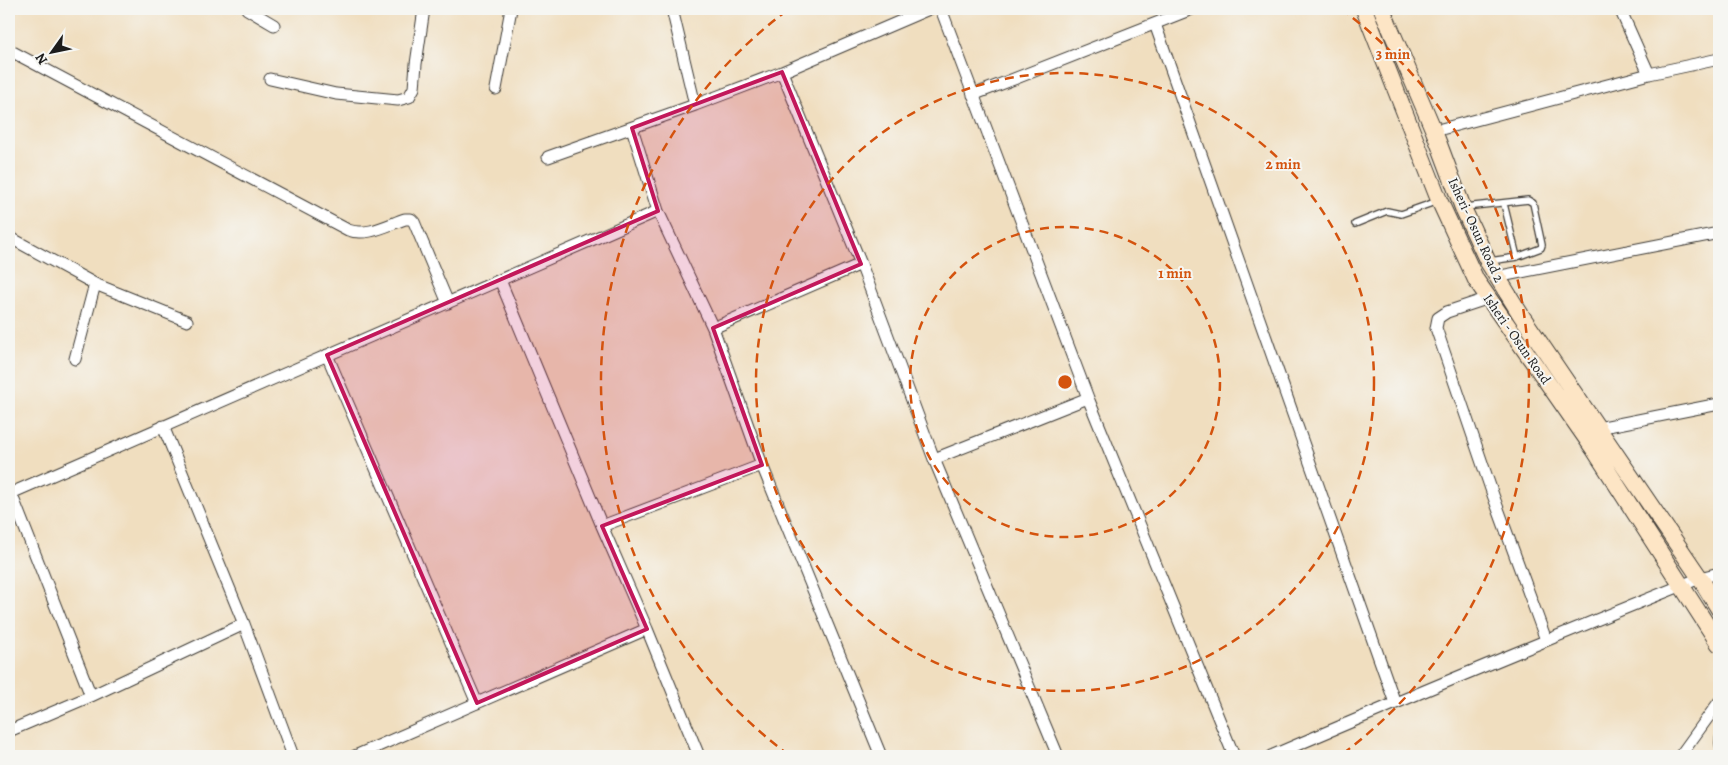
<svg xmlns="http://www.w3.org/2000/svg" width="1728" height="765" font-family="Alegreya,serif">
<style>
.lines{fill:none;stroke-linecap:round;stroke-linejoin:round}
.service-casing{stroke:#3c3934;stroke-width:8}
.minor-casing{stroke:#3c3934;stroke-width:13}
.secondary-casing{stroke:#3c3934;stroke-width:18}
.service{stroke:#fff;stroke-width:5.5}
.minor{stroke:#fff;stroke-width:11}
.secondary{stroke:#fde5c5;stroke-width:16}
.marked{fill:#c2185b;fill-opacity:0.2;stroke:#c2185b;stroke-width:4;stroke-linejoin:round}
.ring{fill:none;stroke:#d4530e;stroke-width:2.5;stroke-dasharray:9 6}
.labels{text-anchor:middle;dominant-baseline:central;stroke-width:4;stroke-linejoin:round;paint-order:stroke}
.street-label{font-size:14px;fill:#1c1c1c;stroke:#f6f6f2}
.centre{fill:#d4530e;stroke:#f6f6f2;stroke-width:2.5}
.ring-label{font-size:15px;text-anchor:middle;font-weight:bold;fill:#d4530e;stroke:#f6f6f2;stroke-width:4;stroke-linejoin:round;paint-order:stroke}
</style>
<rect width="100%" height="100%" fill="#f6f6f2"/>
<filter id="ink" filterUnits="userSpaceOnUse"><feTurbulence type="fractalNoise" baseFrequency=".02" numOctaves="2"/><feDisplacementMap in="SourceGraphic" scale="10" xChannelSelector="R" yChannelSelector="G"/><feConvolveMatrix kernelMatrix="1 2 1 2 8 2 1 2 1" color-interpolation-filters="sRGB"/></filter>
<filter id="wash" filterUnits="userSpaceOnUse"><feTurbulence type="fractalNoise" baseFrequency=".0096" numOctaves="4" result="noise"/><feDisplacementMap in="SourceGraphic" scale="20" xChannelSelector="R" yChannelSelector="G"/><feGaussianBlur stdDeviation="1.12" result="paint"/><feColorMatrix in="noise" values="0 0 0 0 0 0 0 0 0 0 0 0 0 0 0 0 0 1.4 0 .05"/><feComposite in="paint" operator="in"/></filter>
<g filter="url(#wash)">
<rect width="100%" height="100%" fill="#f0debf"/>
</g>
<g filter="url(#ink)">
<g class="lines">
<!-- service casing -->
<g class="service-casing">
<path id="service" d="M1504,204l13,53
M1465,207l63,-7 5,3 9,42 -1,3 -24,9 -27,4
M1355,224l32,-13 14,3 37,-13
M1719,735l-1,8 1,5"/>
</g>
<!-- minor casing -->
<g class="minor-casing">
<path id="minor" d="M247,9l27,16
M672,9l23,96
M941,9l147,389 146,358
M1620,9l29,65
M1155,24l240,679
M9,50l339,180c19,7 39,-5 57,-11h6l3,3 34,81
M782,72l79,192 73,195 124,297
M270,79l66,15 62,6 11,-3 5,-9 2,-24 8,-55
M496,89l15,-80
M973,95l219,-86
M632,128l26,83 55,117 49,137 119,291
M1434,131l215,-57 70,-15
M548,157l147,-52 87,-33 147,-63
M9,237l86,47 92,37
M1496,277l223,-44
M500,280l102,246 45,103 52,127
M1489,298l-42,14 -9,6 -2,10 57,167 53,145
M713,328l148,-64
M327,355l150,348
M75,359l20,-75
M163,426l81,198 49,132
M1598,428l121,-24
M934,459l154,-61
M11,493l80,203
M9,494l649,-283
M602,526l160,-61
M9,731l82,-35 153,-72
M355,756l292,-127
M1271,756c142,-61 285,-120 429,-178l19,-5
M1680,756l39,-54"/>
</g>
<!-- secondary casing -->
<g class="secondary-casing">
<path id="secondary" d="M1364,9l75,191 37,80 117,168 126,196
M1382,9l52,122 29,77 25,54 33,53 179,263 19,31"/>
</g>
<!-- service -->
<use href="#service" class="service"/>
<!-- minor -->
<use href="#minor" class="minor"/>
<!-- secondary -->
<use href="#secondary" class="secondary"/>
</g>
</g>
<!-- marked area -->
<path class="marked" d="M782,72l79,192 -148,64 49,137 -160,61 45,103 -170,74 -150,-348 331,-144 -26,-83z"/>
<!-- distance rings -->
<g class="ring">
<circle cx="1065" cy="382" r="155"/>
<circle cx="1065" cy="382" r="309"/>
<path d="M789 755A464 464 0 0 1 789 9M1341 9A464 464 0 0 1 1341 755"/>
</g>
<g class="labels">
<!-- street labels -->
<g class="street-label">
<text transform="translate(1476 230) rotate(65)">Isheri- Osun Road 2</text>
<text transform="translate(1517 339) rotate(55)">Isheri - Osun Road</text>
</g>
</g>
<circle cx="1065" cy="382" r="8" class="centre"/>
<g class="ring-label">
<text x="1393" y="59">3 min</text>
<text x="1283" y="169">2 min</text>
<text x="1175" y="278">1 min</text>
</g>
<!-- margin -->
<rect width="1728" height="765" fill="none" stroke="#f6f6f2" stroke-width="30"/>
<!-- north arrow -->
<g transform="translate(52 52) rotate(237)" stroke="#f6f6f2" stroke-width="4" paint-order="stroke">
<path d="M0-4L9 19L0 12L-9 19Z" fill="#1c1c1c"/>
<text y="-8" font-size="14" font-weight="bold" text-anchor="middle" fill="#1c1c1c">N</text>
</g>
</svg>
